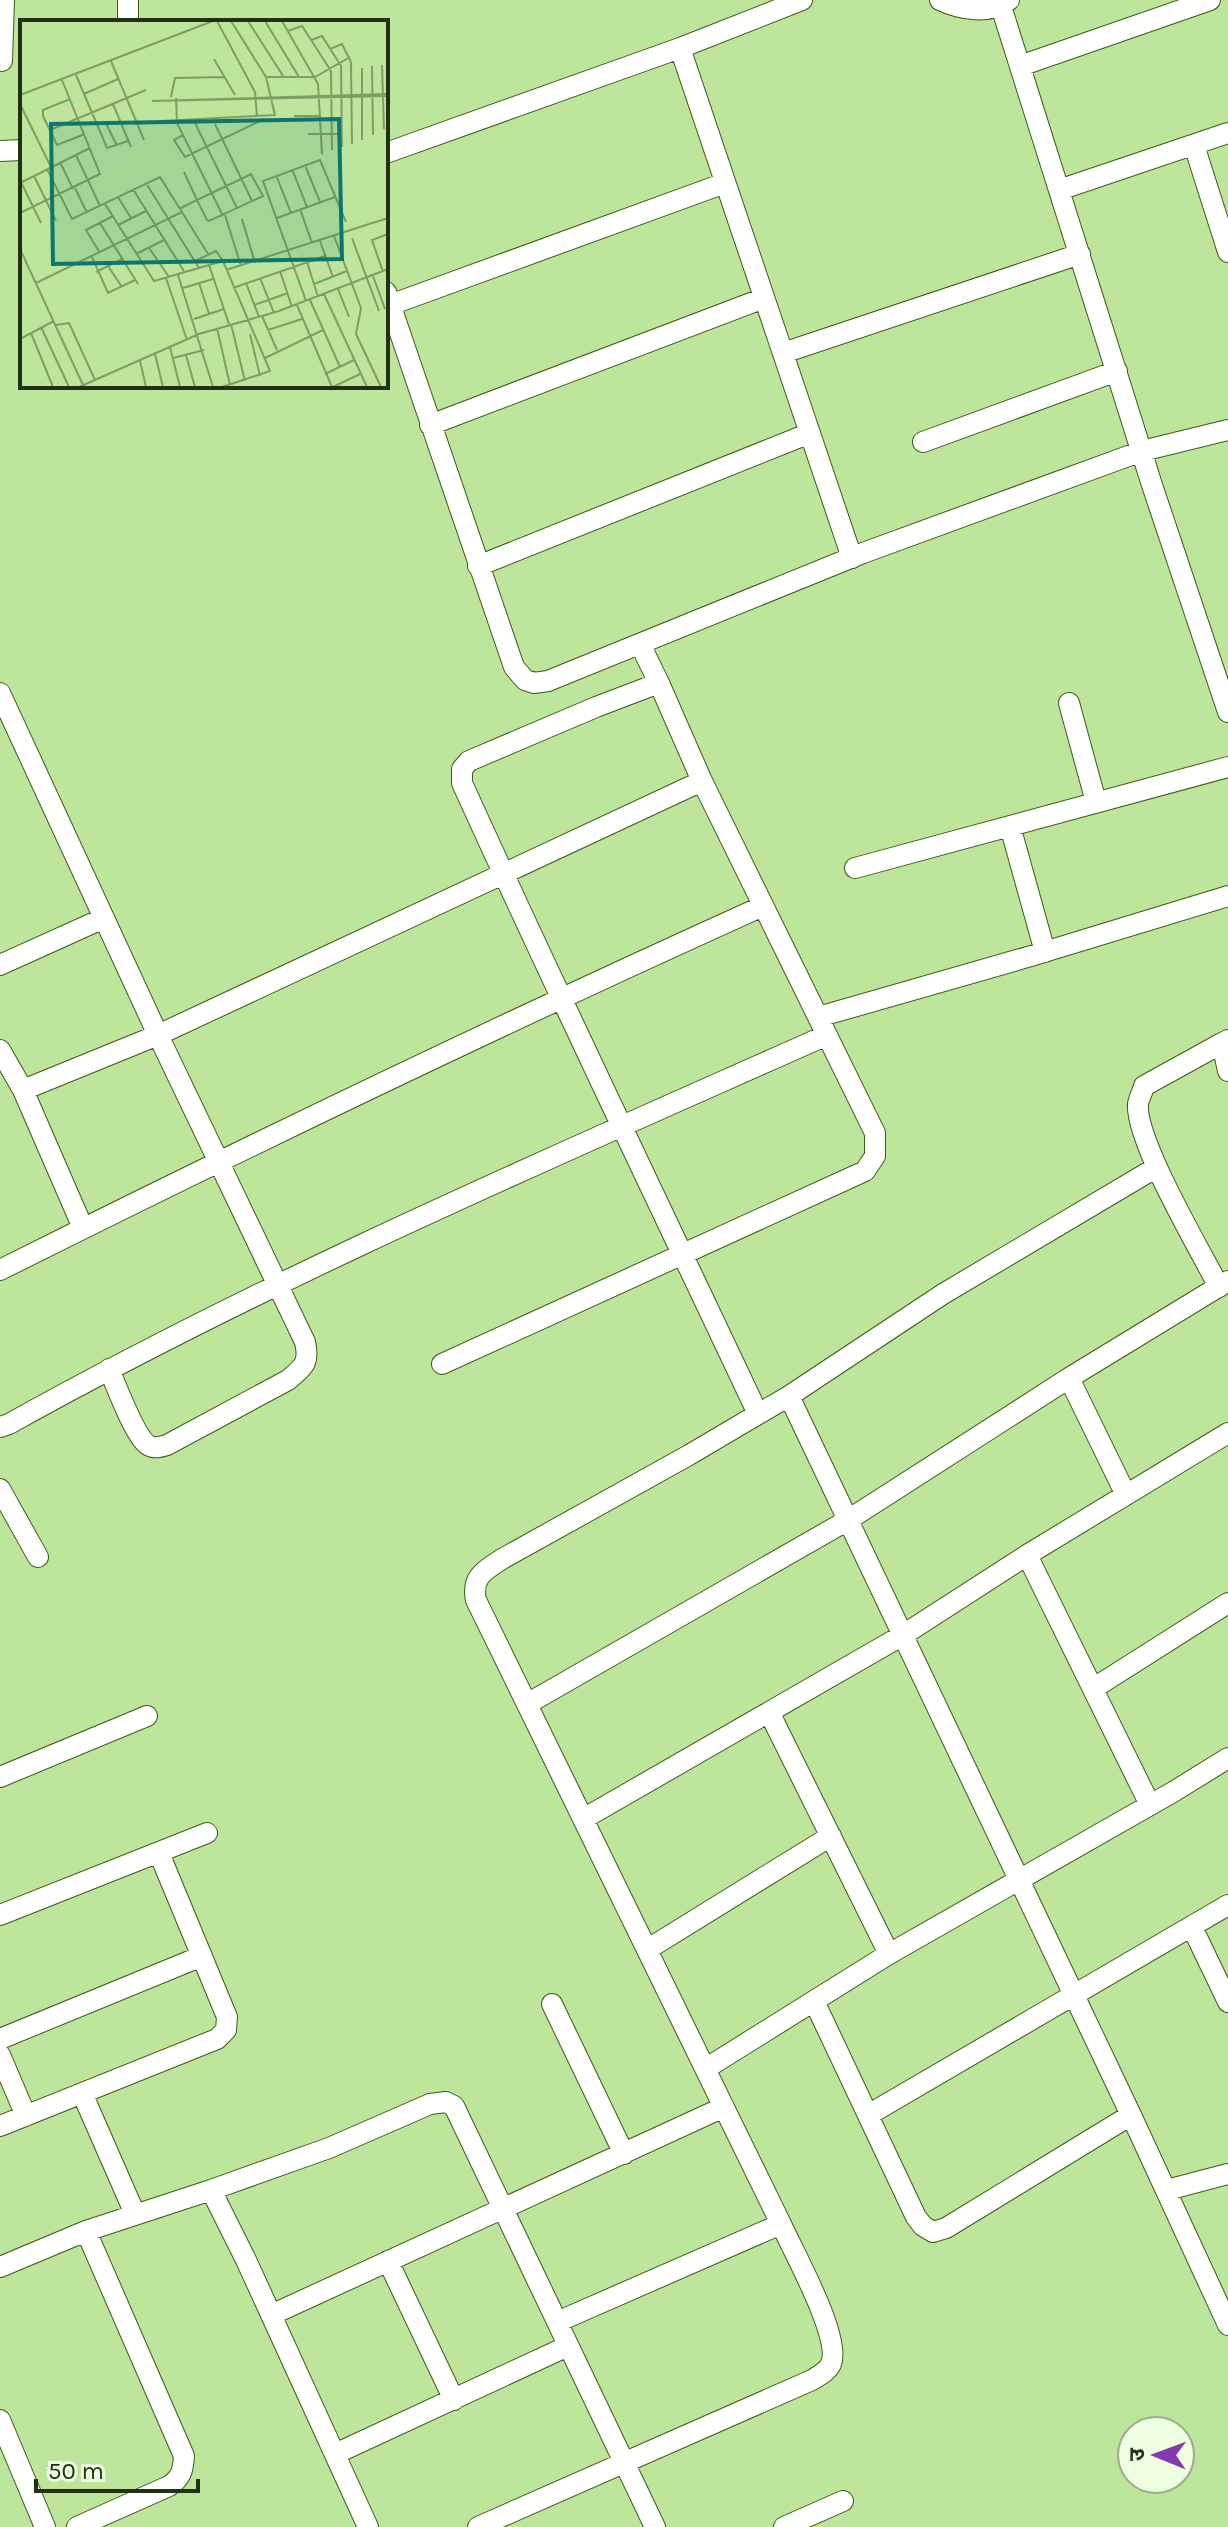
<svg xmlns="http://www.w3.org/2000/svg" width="1228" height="2527" font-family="Karla,'Noto Sans Devanagari',sans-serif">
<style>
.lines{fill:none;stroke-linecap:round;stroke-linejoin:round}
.street-casing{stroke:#3a5b13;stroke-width:22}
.street{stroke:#fff;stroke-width:20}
.inset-road{fill:none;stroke:#809d66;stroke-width:2}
.view{fill:#0f766e;fill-opacity:0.15;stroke:#0f766e;stroke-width:4}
.inset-edge{fill:none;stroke:#223114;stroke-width:4}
</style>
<rect width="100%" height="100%" fill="#bee59c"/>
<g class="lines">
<!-- street casing -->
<g class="street-casing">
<path id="street" d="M940,0c21,10 50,15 69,0
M999,0l153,485 76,227
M128,22v-22
M680,48l172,510
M2,61l2,-61
M1020,66l190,-66
M1194,145l34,107
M0,151l22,-1
M386,153l294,-105 122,-48
M1059,190l169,-57
M386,292l128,375 11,13 9,3 14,-2 315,-128 279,-102 86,-21
M390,305l335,-122
M783,353l297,-99
M430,425l334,-127
M923,442l194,-71
M478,566l332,-133
M640,644l19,39
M0,693l158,342 147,307c5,22 -2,25 -17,38l-121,65c-6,2 -13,4 -19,0 -13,-8 -32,-60 -39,-76
M1069,703l27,99
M1010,826l35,126
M855,868l373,-101
M0,965l104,-47
M818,1017l213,-61 197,-60
M1228,1040l-6,3 6,28
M0,1050l23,40 60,138
M23,1090l135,-55 544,-254
M0,1270c252,-126 506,-248 763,-364
M1219,1287c-19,-37 -84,-147 -81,-183 1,-6 5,-13 6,-18l78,-43
M442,1364l423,-193 10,-15v-23l-173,-352 -43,-98 -63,24 -127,54 -7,8v14c96,212 197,421 296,631
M1069,1378l57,117
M789,1396l342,719 97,210
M0,1427l9,-3c264,-147 542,-266 818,-389
M0,1489l38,68
M1027,1555l123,250
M1094,1688l134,-85
M527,1704l321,-184 221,-142 159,-97
M769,1712l120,242
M0,1777l147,-61
M583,1819l320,-184 124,-80 201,-122
M0,1915l207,-82
M1192,1927l36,75
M648,1949l183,-113
M814,2001l102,216 7,9 10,6 13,-4 185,-113
M552,2004l72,150
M0,2039l202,-83
M0,2055l26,61
M705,2069l184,-115 284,-162 55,-34
M82,2093l53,121
M868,2115l360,-210
M0,2126l217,-87 9,-9 1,-13 -68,-164
M211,2190l35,70 122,267
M1167,2190l61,-16
M388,2261l66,139
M0,2267l86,-36 125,-41 118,-42 101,-44 16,-2 8,4 201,421
M271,2315l453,-208
M557,2322l224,-98
M0,2420l45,107
M335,2454l233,-108
M77,2527l92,-41c12,-8 14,-15 15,-30l-98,-225
M478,2527l334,-147c8,-5 15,-8 19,-16 11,-26 -38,-113 -50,-140l-305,-624c-5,-23 9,-30 26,-41l187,-104 100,-59 154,-102 214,-127
M784,2527l59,-26"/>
</g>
<!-- street -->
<use href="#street" class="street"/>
</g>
<!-- overview -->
<g transform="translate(20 20)">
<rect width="368" height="368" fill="#bee59c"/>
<path class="inset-road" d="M197,1l38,71 2,25M228,1l35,55M245,1l34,56M262,1l36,63 4,70M268,11l14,-5 29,45 1,79M291,20l11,-4 19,30 1,81M310,29l12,-5 9,18 1,82M194,39l21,36M91,41l33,79M362,45l2,64M352,46l1,69M342,48v72M56,55l31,73 21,-7M246,57h49l35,-20M64,74l34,-15M368,74l-236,7 236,-5M0,75l193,-74M151,77l4,-19 49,-1M156,78l1,25 46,93M50,79l-27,11v6l14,29 28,-11M0,84l31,63M93,84l18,43M274,96h27M173,99l44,89M141,101l114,-6 -9,-38 -35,-56M86,103l11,23M195,104l37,77M30,110l96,-40M288,114h34M163,115l-9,5 11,17 79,-38M56,135l24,51M40,142l13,27M285,145l15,37M27,149l25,50 88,-42 48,77M272,149l15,38M256,155l15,38M14,156l22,45M1,162l20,41M0,163l70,-35M126,163l53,85M55,168l12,25M113,169l52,84M98,177l13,21M85,184l49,77 69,-20 47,110 -48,16M159,189l18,-9 44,-21 10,-5 12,22 -54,25 -2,-1 -10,-20 -13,-28M280,189l12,34M0,193l80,-39 -38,-94M205,195l16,51M257,198l58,-21M222,199l13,44M80,203l38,61M98,205l28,-14M314,216l27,72 -5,26 25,53M332,218l27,73M300,221l13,36M129,228l20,29M0,229l63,136M80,233l-14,-23 27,-14M116,234l28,-14M72,237l16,36 27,-13M175,241l21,-10 7,10M287,242l11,35M189,245l20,59M88,246l14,21M206,250l162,-52M260,251l12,36M76,252l26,-13M363,252l-11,-32 16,-6M158,255l35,112M353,256l12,33M146,258l21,62M240,258l14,35M16,263l146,-71M179,263l10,31M226,263l13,34M294,264l33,-13M163,268l30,-9M213,268l92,-32M318,269l11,28M304,274l43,93M290,280l30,67M286,281l-43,-120 57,-21 26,62M234,285l34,-12M277,285l35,82M242,296l15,34M174,299l30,-10M211,304l14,57M36,305l13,-2 26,57M21,307l28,60M197,308l13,57M248,310l34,-11M11,313l22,54M230,314l10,42M0,319l34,-18M150,327l10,40M135,334l8,33M166,335l9,32M153,338l31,-8M245,338l58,-28M120,341l6,26M305,354l29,-14M59,367l120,-53 80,-23 109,-42M313,367l27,-13"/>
<path class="view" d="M319,99l3,140 -289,5 -2,-140z"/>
<rect width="368" height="368" class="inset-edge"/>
</g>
<!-- north arrow -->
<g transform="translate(1156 2455) rotate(271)"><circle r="38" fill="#eefee1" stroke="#9cac8f" stroke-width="2"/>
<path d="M0-6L14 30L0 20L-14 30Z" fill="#843aac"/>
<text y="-12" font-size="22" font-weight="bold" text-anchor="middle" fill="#223114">उ</text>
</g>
<!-- scale -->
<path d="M36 2479v12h162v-12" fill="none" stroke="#223114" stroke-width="4"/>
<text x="48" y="2479" font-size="24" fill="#223114" stroke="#eefee1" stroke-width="6" paint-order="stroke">50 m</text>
</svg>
